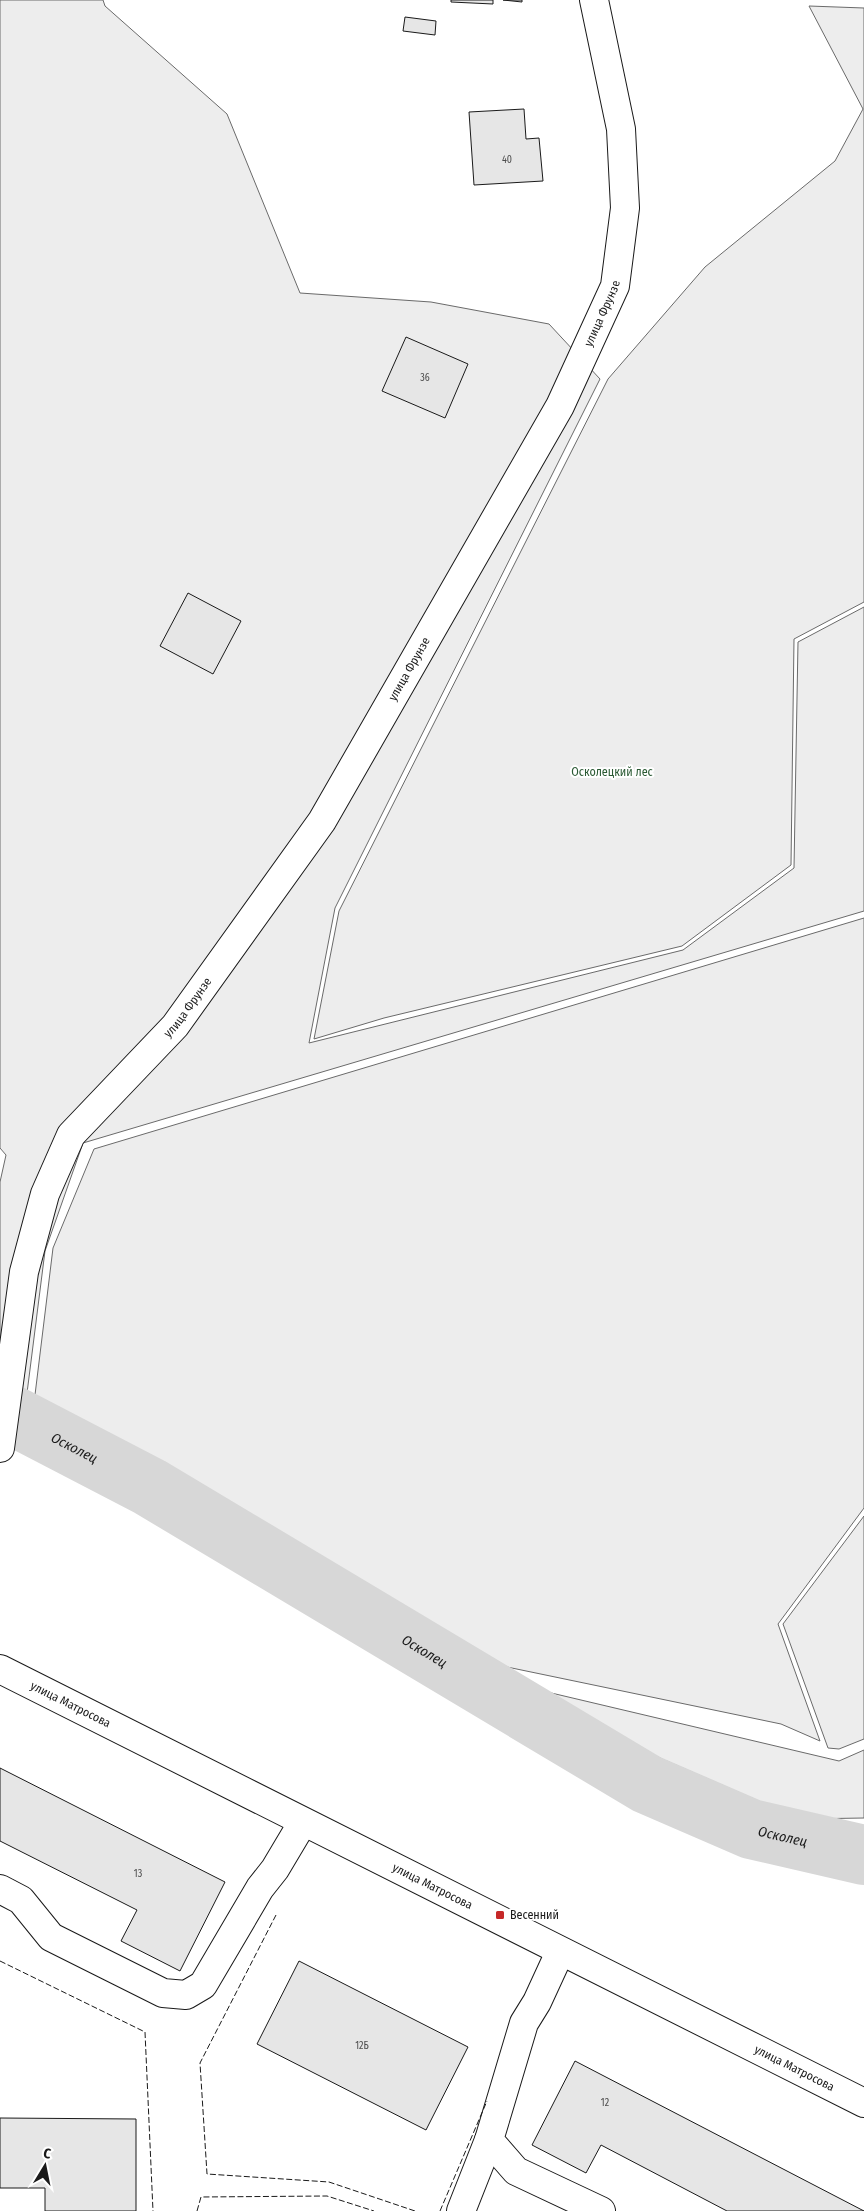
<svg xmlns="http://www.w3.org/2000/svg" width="864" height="2211" font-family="'Fira Sans Condensed',sans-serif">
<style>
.green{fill:#ededed;stroke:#6a6a6a}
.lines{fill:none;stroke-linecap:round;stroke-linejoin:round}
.river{stroke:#d7d7d7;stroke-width:60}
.building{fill:#e6e6e6;stroke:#1a1a1a}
.minor-casing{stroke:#1a1a1a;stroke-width:30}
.major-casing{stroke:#1a1a1a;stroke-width:30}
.minor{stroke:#fff;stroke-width:28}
.major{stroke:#fff;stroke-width:28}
.fence{stroke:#1a1a1a;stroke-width:1;stroke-dasharray:6 2.5;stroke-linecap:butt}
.poi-dot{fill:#c62828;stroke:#fff;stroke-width:2}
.labels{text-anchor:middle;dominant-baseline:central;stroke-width:4;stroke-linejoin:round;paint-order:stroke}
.number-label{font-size:10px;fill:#4d4d4d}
.street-label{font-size:12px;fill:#1a1a1a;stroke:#fff}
.park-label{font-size:12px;fill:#2b5a34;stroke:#fff}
.poi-label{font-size:12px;fill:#1a1a1a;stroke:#fff;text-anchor:start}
.water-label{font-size:14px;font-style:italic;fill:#1a1a1a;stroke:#fff}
</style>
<rect width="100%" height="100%" fill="#fff"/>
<!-- green -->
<path class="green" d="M0,0h103l2,6 122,108 73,179 131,9 118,22 51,55 -265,529 -26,135 374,-93 111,-82 4,-226 66,-35v304l-781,232 -38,108 -19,150 -26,-13v-206l6,-27 -6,-7z
M809,6l55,2v594l-70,37 -3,226 -109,81 -298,72 -70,21 25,-128 269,-532 97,-112 130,-106 28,-52z
M864,918v590l-86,116 42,117 -39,-17 -274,-57 -377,-219 -96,-45 19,-155 41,-99z
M864,1516v223l-25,10 -11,-1 -45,-124z
M526,1687l313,74 25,-11v68l-64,1 -138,-60z"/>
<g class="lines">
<!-- river -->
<path class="river" id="s1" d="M0,1409l150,78 497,297 104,45 113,26"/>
</g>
<!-- building -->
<path class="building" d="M451,0h42v4l-42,-2z
M503,0h19v2z
M405,17l31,4 -1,14 -32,-4z
M524,109l2,30 13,-1 4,43 -69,4 -5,-73z
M406,337l62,27 -23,54 -63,-27z
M188,593l53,28 -28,53 -53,-28z
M0,1768l225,114 -45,89 -59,-30 16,-31 -137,-69z
M299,1961l169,86 -42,83 -169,-86z
M575,2061l289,150h-137l-126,-66 -15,28 -54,-28z
M0,2118l136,1v92h-91v-23h-45z"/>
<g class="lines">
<!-- minor casing -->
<g class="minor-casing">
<g id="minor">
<path id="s2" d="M0,1448l24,-176 21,-78 26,-59 104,-109 147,-205 238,-415 55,-120 10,-78 -4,-79 -27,-129"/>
<path d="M0,1889l21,11 30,37 112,56 23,2 17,-10 57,-97 15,-19 28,-47"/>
<path d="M560,1952l-23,50 -13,21 -35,117 27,31 85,40"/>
<path d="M461,2211l28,-71"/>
</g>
</g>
<!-- major casing -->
<g class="major-casing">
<g id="major">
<path id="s3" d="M0,1669l864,434"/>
</g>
</g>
<!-- minor -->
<use href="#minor" class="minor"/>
<!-- major -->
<use href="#major" class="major"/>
<!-- fence -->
<path class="fence" d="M276,1915l-76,148 7,111 122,8 86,29
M0,1961l145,71 8,179
M197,2211l4,-14 126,-1 47,15
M440,2211l47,-110"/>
</g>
<!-- markers -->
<rect class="poi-dot" x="495" y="1910" width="10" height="10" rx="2.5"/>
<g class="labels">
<!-- number labels -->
<g class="number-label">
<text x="507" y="160">40</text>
<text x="425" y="378">36</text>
<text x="138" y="1874">13</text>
<text x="362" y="2046">12Б</text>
<text x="605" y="2103">12</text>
</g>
<!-- street labels -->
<g class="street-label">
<text stroke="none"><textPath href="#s2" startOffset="1306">улица Фрунзе</textPath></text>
<text stroke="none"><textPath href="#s2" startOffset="901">улица Фрунзе</textPath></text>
<text stroke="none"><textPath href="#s2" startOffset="496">улица Фрунзе</textPath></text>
<text stroke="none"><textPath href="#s3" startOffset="79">улица Матросова</textPath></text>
<text stroke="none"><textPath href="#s3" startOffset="484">улица Матросова</textPath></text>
<text stroke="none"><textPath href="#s3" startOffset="889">улица Матросова</textPath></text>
</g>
<!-- park labels -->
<g class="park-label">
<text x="612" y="772">Осколецкий лес</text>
</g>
<!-- poi labels -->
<g class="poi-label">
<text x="510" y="1915">Весенний</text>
</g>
<!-- water labels -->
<g class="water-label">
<text stroke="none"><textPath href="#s1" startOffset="84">Осколец</textPath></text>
<text stroke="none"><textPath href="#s1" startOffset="489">Осколец</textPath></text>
<text stroke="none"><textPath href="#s1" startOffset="894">Осколец</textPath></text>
</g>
</g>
<!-- north arrow -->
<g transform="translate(45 2166) rotate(10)" stroke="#ffffff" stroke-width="4" paint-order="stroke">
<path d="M0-4L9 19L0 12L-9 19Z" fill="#1a1a1a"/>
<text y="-8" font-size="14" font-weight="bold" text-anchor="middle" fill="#1a1a1a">С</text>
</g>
</svg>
